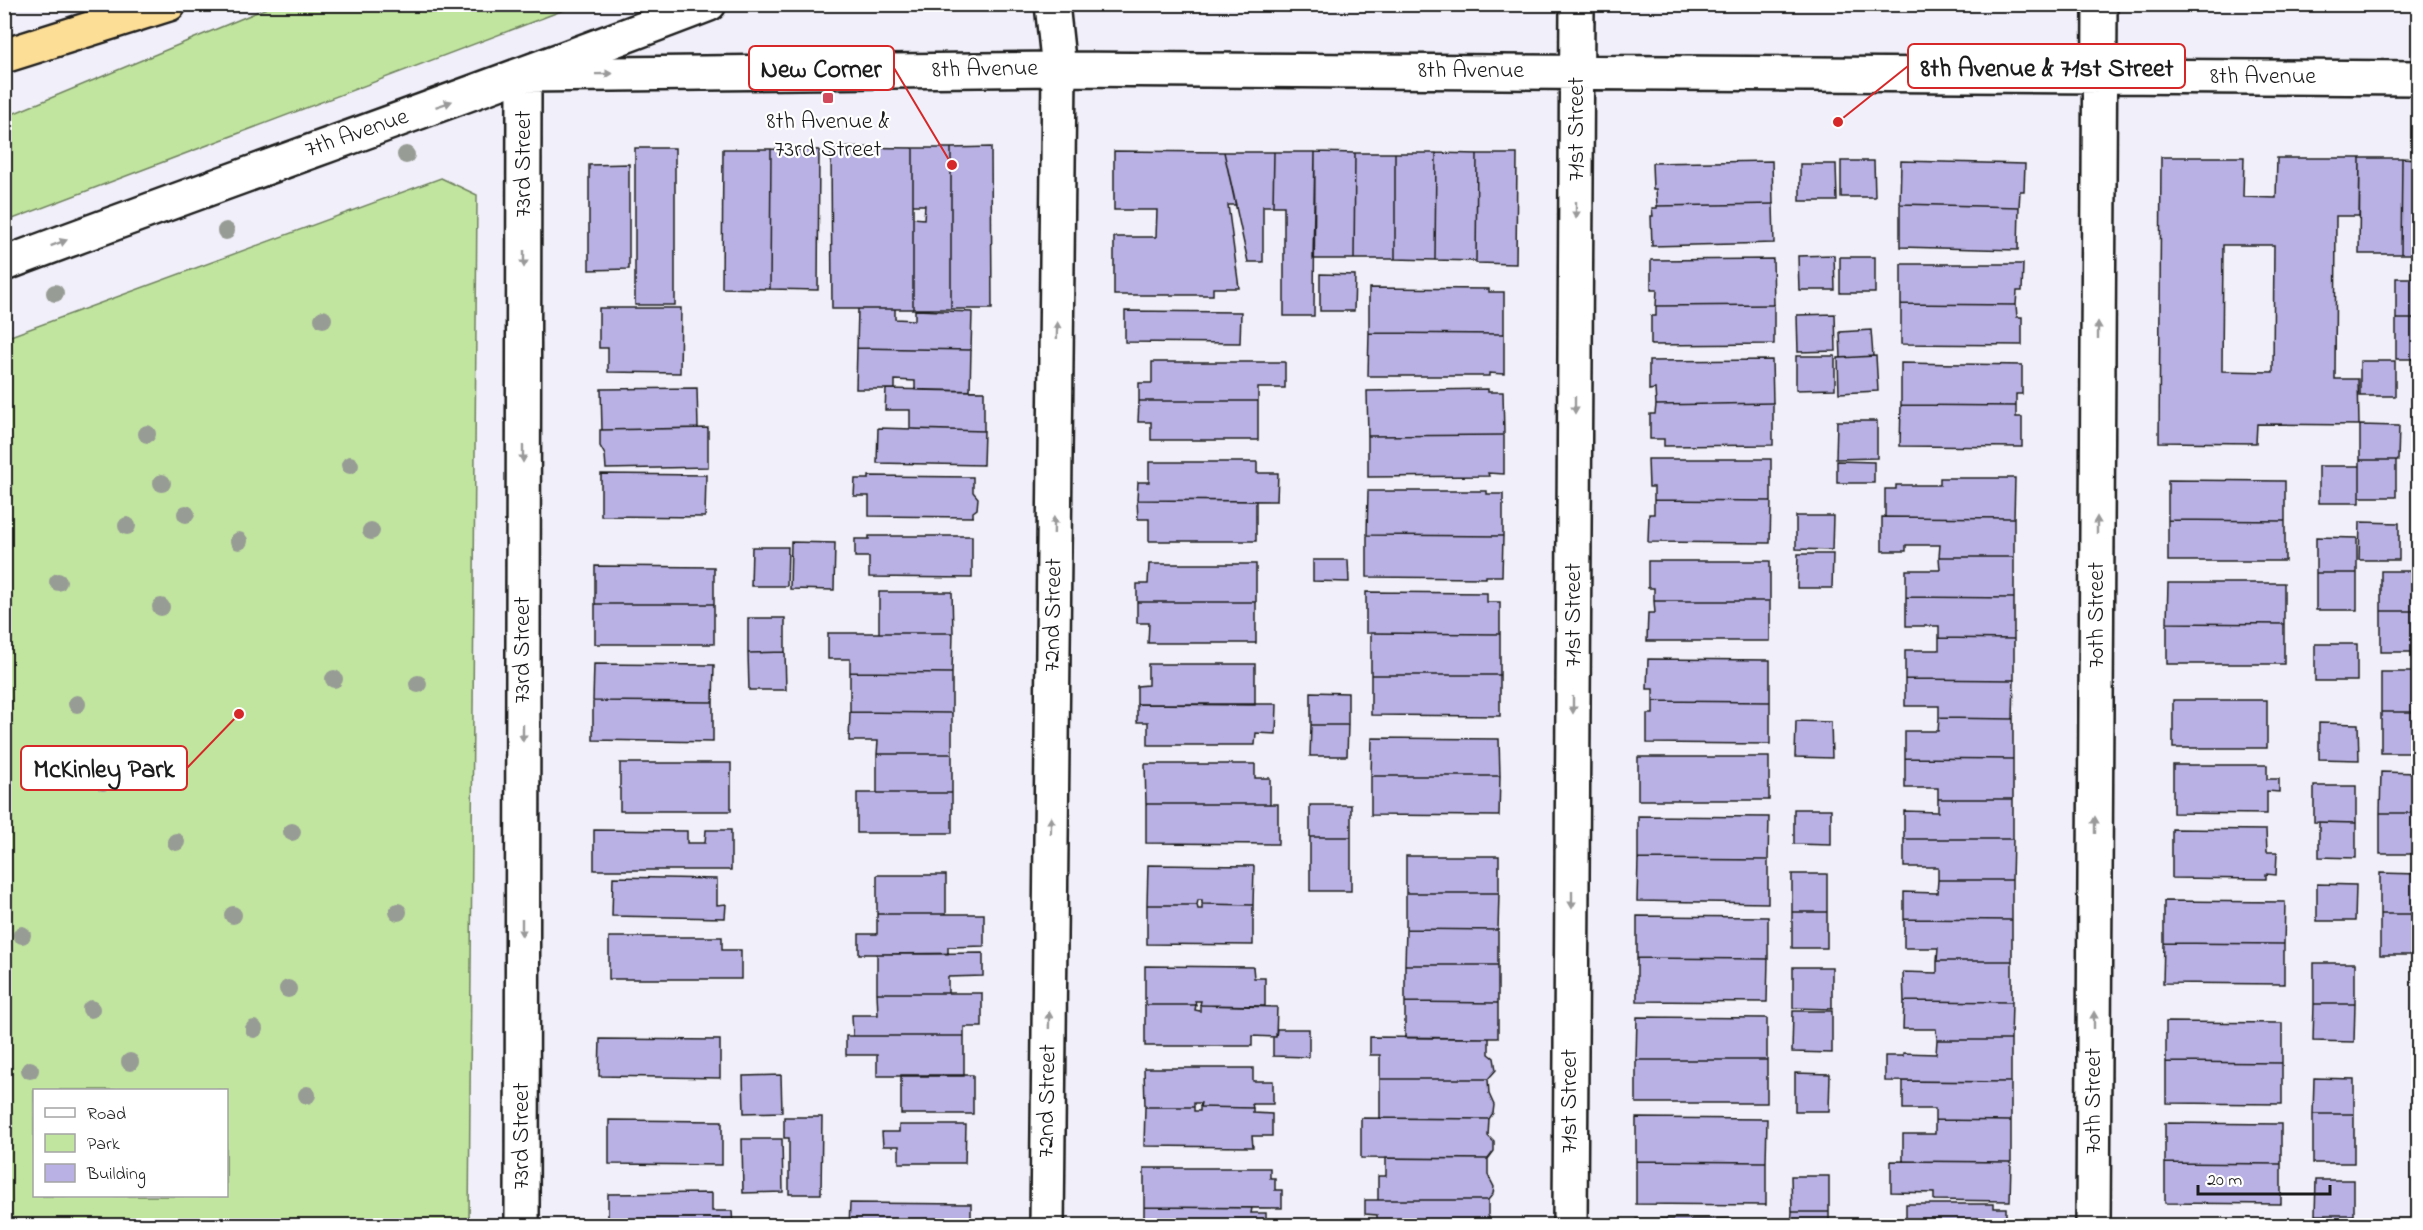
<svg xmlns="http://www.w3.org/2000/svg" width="2423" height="1230" font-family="'Indie Flower',sans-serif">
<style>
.green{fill:#c1e59f;stroke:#6e805e;stroke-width:1.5;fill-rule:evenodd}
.building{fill:#b9b1e3;stroke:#1c1c1c;stroke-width:1.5;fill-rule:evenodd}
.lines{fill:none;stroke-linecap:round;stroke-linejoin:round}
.minor-casing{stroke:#1c1c1c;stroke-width:38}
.secondary-casing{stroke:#1c1c1c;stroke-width:38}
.motorway-casing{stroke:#1c1c1c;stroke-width:38}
.minor{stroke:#fff;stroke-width:33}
.secondary{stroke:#fff;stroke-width:33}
.motorway{stroke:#fdde96;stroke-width:33}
.tree{fill:#979c95}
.oneway{fill:#999}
.poi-dot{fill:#d1495b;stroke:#fff;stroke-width:2}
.labels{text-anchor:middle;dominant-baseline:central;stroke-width:4.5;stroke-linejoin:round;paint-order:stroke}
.street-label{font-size:24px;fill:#1c1c1c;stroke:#fff}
.poi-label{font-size:24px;fill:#1c1c1c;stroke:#fff}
.leader{fill:none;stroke:#d62828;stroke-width:2}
.callout-dot{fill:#d62828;stroke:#fff;stroke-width:2}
.callout{fill:#fff;stroke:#d62828;stroke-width:2}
.callout-label{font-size:26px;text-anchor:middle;font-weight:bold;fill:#1c1c1c}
</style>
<rect width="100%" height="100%" fill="#f1eff9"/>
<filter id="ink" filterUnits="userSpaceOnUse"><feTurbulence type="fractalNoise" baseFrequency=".0167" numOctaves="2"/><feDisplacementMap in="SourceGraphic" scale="12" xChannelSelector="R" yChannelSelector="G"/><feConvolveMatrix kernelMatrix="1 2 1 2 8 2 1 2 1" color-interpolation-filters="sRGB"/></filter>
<g filter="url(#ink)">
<!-- green -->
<path class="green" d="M274,5h303l-572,217v-105z
M441,178l36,17 -8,1030h-464v-887zM34,1090h192v106h-192z"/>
<!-- building -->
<path class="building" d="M831,147l82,1v161h-81z
M991,147l1,162h-41v-161z
M635,148h40v157h-40z
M913,148h38v161h-38v-91l11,1 1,-14h-12z
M723,149h48l-1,140 -48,-1z
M771,149l48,1 -1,140 -48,-1z
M1114,151l110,1 12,53h-8l11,83h-26v7h-99v-58h42l1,-27h-43z
M1224,152h50l-1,54h-10v56h-15z
M1274,152h41l-1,164h-30v-110h-11z
M1315,152l40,1 -1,106h-41z
M1355,153h40v106h-41z
M1395,153h41l-1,107 -40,-1z
M1436,153l41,1 -1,107 -41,-1z
M1477,154h40l-1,110 -40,-1z
M2161,157h83l-1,40 33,1 1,-40h83l-1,58h-23l-1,163h23l1,46 -102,-1 -1,19 -97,-1zM2223,245h51l-1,127 -51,-1z
M2360,158h42l-1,96h-42z
M2402,158l16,1v95h-17z
M1772,161l1,43 -116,2 -1,-17h-3l-1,-26z
M1841,161h33l1,36h-34z
M1901,161l124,3 -1,27h-4l-1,16 -119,-3z
M629,164v105l-40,1v-105z
M1800,164h36l1,37h-37z
M1773,204l1,39 -122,3 -1,-30h2l-1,-8h5v-2z
M1900,204l119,3 -1,43 -118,-3z
M1834,255l1,35h-36l-1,-34z
M1840,257h35v36h-35z
M1773,259l1,46 -118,1 1,-16h-6v-30z
M1901,264h122l-1,27h-5l-1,14 -115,-1z
M1320,274l35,1 -1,36h-34z
M2396,278h22v41h-22z
M1369,288l120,1v3h15v42l-135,-1z
M1901,304l115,1 1,12h5v28l-121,-1z
M1774,305v39l-123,1v-29h5v-10z
M599,308h82l-1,65 -72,-1v-24h-9z
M858,309h37v10l20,1v-10l57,2 -1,38 -114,-2z
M1125,311l116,1 -1,31 -115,-1z
M1835,314l1,37 -38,1 -1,-37z
M2396,319h22v40h-22z
M1871,330l2,26 -32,2 -1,-26z
M1369,333l135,1v40l-15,-1v3h-121z
M857,348l114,2 -1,41 -55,-1v-9l-20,-1v9h-39z
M1796,356h39v33l-39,1z
M1876,356l2,35 -39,2 -1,-35z
M1772,360l1,43 -117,2 -1,-16 -6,1v-29z
M2360,361h35v35h-35z
M1152,362h133v26h-27v13h-119v-18h13z
M1901,363l121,2v29h-6v12l-115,-1z
M697,388l1,40 -96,2 -1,-41z
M886,389l98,2v40l-74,-2v-19h-25z
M1488,389v3h15l1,43 -136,1 -1,-45z
M1139,401h119v39h-107v-18h-13z
M1773,403v42l-109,1v-7h-14v-25h5l1,-9z
M1901,405l115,1v11h6v30l-122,-1z
M1837,421h40v37l-41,1z
M2360,425l39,1 -1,34h-38z
M708,428v39l-102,2 -1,-14 -5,-9v-16z
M878,428l106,3 -1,34 -106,-2z
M1504,435v39l-16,-1 1,3 -121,1v-41z
M1648,459h123v42l-117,-1v-13h-5z
M2360,460h36v37h-36z
M1837,461l37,1v21h-37z
M1149,462h108v11h21l-1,28 -140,-1 1,-18h11z
M2319,466h41v37h-41z
M601,474l105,1 -1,42 -104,-1z
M869,476l104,1v15l5,6 -1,11 -4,3v5l-104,-1v-20h-15l1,-17h14z
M1940,478h75l-1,40 -129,-1v-28h11v-4h44z
M2168,480l117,1v40l-117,-1z
M1368,491h119v3h16v42l-136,-1z
M1137,500l119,1v40h-107v-22h-11z
M1654,500l117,1 -1,42 -122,-1 1,-28h5z
M1796,516h37l-1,34 -36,-1z
M1882,517l132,1v39h-75l1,-12h-34v6h-24z
M2168,520l117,1v40h-117z
M2360,522l39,1v37h-40z
M1367,535l136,1 -1,40h-16v2l-119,-1z
M869,536h103v42l-103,-1v-20h-14v-18h14z
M2316,537l41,1v35h-41z
M791,542l44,1 -1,47 -44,-1z
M752,547h36l-1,39h-36z
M1798,554h35l-1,34h-35z
M1939,557h75v41l-108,-1v-27h34z
M1313,560h35l1,22 -36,-1z
M1648,561h122v40h-116v-13h-6z
M1149,564h107v38h-119v-18h11z
M595,566l119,1v37h-119z
M2381,571h37v40h-37z
M2316,573h41v37h-41z
M2168,583h116v41l-117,-1z
M879,592h73l1,41h-74z
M1366,592l121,1v9h13v32l-134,-1z
M1906,597l108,1v41l-75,-1v-12h-33z
M1654,601h116v40h-123l1,-28h7z
M1137,602h119v41h-108l1,-20h-12z
M595,604h119v40h-119z
M2381,611h37v41h-37z
M748,618h37v34l-37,1z
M2167,623l117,1v40h-117z
M828,633h125l-1,40 -102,-1v-13h-22z
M1371,633l129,1v41h-129z
M1939,638l75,1v41l-109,-1v-29h34z
M2315,644h42v37h-42z
M785,652l1,38h-37l-1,-37z
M1648,659l122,1v42l-117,-1v-12h-6z
M594,664l120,1 -1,37 -120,-1z
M1148,664h107v41l-118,-1v-18l11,-1z
M850,672l102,1v40l-102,-1z
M2381,672h37v40h-37z
M1371,675h129v41l-129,-1z
M1905,679l109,1 -1,39 -74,-1v-12h-34z
M1311,692l37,1v32h-37z
M2173,700h94v48h-94z
M593,701l120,1v40l-120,-2z
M1653,701l117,1v42l-123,-1v-29h6z
M1137,704h140l-1,30 -20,-1 -1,12h-107v-23h-11z
M850,712l102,1v41h-75l1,-13h-29z
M2381,712h37v41h-37z
M1939,718l74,1v40l-108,-1v-27h33z
M1796,721l35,1 1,36 -37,-1z
M2319,723l39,1 1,36 -40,-1z
M1311,725h37l-1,31h-37z
M1372,738l127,1 1,37h-129z
M877,754h75v39h-75z
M1638,757h131v43h-131z
M1905,758l108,1v40h-75v-11h-33z
M620,763h111v48h-111z
M1145,764h110v14h15v26h-124z
M2173,765h94v14h12v13l-12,-1v23l-94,-1z
M2381,772l37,1v40h-38z
M1371,776h129l-1,40 -128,-1z
M2314,786h42v37l-42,-1z
M857,793h95v40h-95z
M1938,799h75v40h-109v-28l34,1z
M1146,804h132v40l-132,-1z
M1310,805h41v32h-41z
M1794,809h37v36l-37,-1z
M2380,813h38v41h-38z
M1638,816l131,1 -1,43 -130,-1z
M2319,822l37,1v35l-37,-1z
M2172,829l94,1 1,22h10l-1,23 -10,-1v5l-94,-1z
M594,830l93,1v12h18l1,-13h25v40h-137z
M1310,837h41v54h-41z
M1904,839h109l-1,41h-74v-13h-34z
M1406,856h93v37h-93z
M1638,859l130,1v43l-131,-2z
M1148,865l106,1 -1,39 -51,-1v-4h-4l-1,5h-50z
M2380,873l38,1v40h-38z
M1792,874h35v38h-35z
M877,875h69v39h-69z
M613,877l104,2v26l9,-1 -1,14 -113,-2z
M1938,880h74v40l-108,-1v-27l33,1z
M2317,884l39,1 -1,36h-38z
M1406,893h93l-1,37 -92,-1z
M2164,901l121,1 -1,42 -120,-1z
M1202,904l51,1v40l-106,-1v-39h50l1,4h4z
M1792,912h35v36h-35z
M877,914h107v32l-36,1v7h-89v-20h18z
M2380,914h38v41h-38z
M1637,916l131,1v42l-131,-1z
M1904,919l108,1v41h-75l1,-13h-34z
M1406,929l92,1v35h-93z
M609,937h113v13h19v29h-132z
M2164,943l120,1v40l-121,-1z
M983,953v23l-35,1v16h-71v-39z
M1637,958l131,1 -1,43 -130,-1z
M1937,961h75v41l-108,-1 -1,-29 34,1z
M2314,963h41v41h-41z
M1405,965h93v38l-93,-1z
M1145,966l108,1 1,11h11v28l-65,-1 1,-4h-6l1,4h-51z
M1793,967h39v42l-39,-1z
M877,993h105v34h-18v9h-111l-1,-21h26z
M1904,1001l108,1 -1,38h-74l-1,-11h-33z
M1405,1002l93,1v35h-93z
M2314,1004h41l-1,38 -41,-1z
M1145,1005h51l-1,5 5,1v-6l77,2 -1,30 -24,-1v10h-107z
M1793,1011h39v42l-40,-1z
M1637,1017l130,1v42h-131z
M2166,1022l116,1v40l-116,-1z
M1277,1029h32v28l-36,-1v-19h3z
M846,1036h118v40h-87v-21h-31z
M1370,1037l119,1v16l5,4 2,12 -8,9h-108v-24h-10z
M600,1039l120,1v38l-121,-2z
M1937,1040h74v42l-126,-1v-25h18v-3l33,1z
M1636,1060h131v43h-131z
M2166,1062l116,1v41l-116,-1z
M1144,1068h109v13h20v23h-21l1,4 -53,-1 1,-4h-7v4h-49z
M1795,1073l35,1 -1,37h-34z
M781,1075l1,37 -38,1 -1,-37z
M901,1075h72v39h-72z
M2314,1078l40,1v35h-41z
M1380,1079h108l1,15 5,11 -1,8 -4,6 -109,-1z
M1903,1081l108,1v39l-76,-1v-11h-32z
M1145,1107h49v4h6v-4l53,1v5l19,1v22h-20l1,11 -109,-1z
M2313,1114h41v49h-41z
M784,1117h38l-1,77h-32v-56h-5z
M1361,1118l128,1 -1,17 6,6v9l-6,8 -127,-1z
M1636,1118l131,1 -1,43 -130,-1z
M609,1120l113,1v44l-113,-1z
M1935,1120l76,1v41l-108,-1v-27h32z
M2165,1123l116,1v40l-116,-1z
M899,1125h67l-1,38h-66v-17h-16l-1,-14h17z
M742,1139h40l1,53 -40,1z
M1386,1158l102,1v16l6,12 -1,7 -5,6h-110v-24h8z
M1636,1161l130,1v43l-130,-1z
M1891,1161l120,1 -1,39 -76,-1v-7l-43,-1z
M2165,1163l116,1v40l-116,-1z
M1144,1168h126v10h5v12h7v18l-138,-1z
M1791,1176h38v36h-37z
M2316,1180h38v35h-39z
M712,1193v18h20l1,15h-125v-32z
M1365,1200h123v15l5,11h-116v-11l-12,-1z
M850,1203l121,1v22h-122z
M1906,1204h88v4h12v18h-108v-3h8z
M1144,1207l108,1 -1,5h15v13h-122z
M1792,1212h37v14h-38z
M2315,1215h39v11h-39z
M1636,1219h130v7h-130z
M2164,1224l117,1v1h-117z"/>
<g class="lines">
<!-- minor casing -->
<g class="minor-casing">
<path id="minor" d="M522,1226l2,-1151 535,-6 1359,9
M1047,1226l12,-1157 -7,-65
M1570,1226l7,-1222
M2093,1226l7,-1222"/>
</g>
<!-- secondary casing -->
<g class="secondary-casing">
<path id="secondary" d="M4,264c235,-88 471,-170 705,-260"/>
</g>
<!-- motorway casing -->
<g class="motorway-casing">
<path id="motorway" d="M4,56l165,-52"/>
</g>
<!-- minor -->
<use href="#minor" class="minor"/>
<!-- secondary -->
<use href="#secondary" class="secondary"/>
<!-- motorway -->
<use href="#motorway" class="motorway"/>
</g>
<!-- trees -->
<g class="tree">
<circle cx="406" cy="155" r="9"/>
<circle cx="226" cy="231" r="9"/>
<circle cx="55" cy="293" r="9"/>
<circle cx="323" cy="319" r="9"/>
<circle cx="147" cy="434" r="9"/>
<circle cx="350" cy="465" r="9"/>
<circle cx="162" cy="483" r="9"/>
<circle cx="186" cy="514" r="9"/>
<circle cx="127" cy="526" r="9"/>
<circle cx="371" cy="531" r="9"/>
<circle cx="239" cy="541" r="9"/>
<circle cx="58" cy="582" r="9"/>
<circle cx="161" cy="607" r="9"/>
<circle cx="334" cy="679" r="9"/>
<circle cx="418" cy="684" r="9"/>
<circle cx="77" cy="704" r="9"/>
<circle cx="103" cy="782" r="9"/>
<circle cx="292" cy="832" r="9"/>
<circle cx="176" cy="842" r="9"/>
<circle cx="398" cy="912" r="9"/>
<circle cx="233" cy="915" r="9"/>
<circle cx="22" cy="935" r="9"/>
<circle cx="288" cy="989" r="9"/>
<circle cx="91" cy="1009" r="9"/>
<circle cx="254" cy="1029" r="9"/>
<circle cx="130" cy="1062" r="9"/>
<circle cx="30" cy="1070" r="9"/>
<circle cx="307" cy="1095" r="9"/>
</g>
<!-- one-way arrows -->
<defs><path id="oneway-solid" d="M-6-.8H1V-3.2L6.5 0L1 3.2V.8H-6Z" transform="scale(1.5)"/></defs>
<g class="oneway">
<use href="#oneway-solid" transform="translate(604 74) rotate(-1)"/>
<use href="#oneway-solid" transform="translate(444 104) rotate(-19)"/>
<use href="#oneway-solid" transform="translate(1576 210) rotate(90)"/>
<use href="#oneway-solid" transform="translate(59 243) rotate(-21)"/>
<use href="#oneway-solid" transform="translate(524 259) rotate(90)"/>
<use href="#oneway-solid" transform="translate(1057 330) rotate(-89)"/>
<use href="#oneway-solid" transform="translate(2098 330) rotate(-90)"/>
<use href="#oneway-solid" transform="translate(1575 405) rotate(90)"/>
<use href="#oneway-solid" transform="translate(523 454) rotate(90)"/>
<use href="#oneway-solid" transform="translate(1054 525) rotate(-89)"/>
<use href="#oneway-solid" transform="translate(2097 525) rotate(-90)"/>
<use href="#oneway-solid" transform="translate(1573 705) rotate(90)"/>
<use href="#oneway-solid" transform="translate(523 733) rotate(90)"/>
<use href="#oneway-solid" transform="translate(1051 825) rotate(-89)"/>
<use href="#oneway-solid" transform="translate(2095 825) rotate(-90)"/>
<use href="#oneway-solid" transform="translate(1572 900) rotate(90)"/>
<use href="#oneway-solid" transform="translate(522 928) rotate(90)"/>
<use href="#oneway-solid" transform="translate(1049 1020) rotate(-89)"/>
<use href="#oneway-solid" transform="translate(2094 1020) rotate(-90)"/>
</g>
</g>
<!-- markers -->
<rect class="poi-dot" x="822" y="92" width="12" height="12" rx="3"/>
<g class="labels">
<!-- street labels -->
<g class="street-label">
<text transform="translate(985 70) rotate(-1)">8th Avenue</text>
<text x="1471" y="71">8th Avenue</text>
<text x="2263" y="77">8th Avenue</text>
<text transform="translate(1577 129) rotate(-90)">71st Street</text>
<text transform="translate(357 134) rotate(-19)">7th Avenue</text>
<text transform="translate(524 164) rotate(-90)">73rd Street</text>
<text transform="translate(1054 615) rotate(-89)">72nd Street</text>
<text transform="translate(1574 615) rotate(-90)">71st Street</text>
<text transform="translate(2097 615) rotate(-90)">70th Street</text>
<text transform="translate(523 650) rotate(-90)">73rd Street</text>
<text transform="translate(1048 1101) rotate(-89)">72nd Street</text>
<text transform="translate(1570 1101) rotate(-90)">71st Street</text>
<text transform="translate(2094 1101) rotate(-90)">70th Street</text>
<text transform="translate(522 1136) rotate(-90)">73rd Street</text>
</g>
<!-- poi labels -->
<g class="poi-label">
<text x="828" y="122">8th Avenue &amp;<tspan x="828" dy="28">73rd Street</tspan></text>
</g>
</g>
<!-- callouts -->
<path class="leader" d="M1838 122L1908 66M952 165L894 68M239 714L187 768"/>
<g class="callout-dot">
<circle cx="1838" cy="122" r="6"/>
<circle cx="952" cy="165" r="6"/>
<circle cx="239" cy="714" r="6"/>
</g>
<g class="callout">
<rect x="1908" y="44" width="277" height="44" rx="6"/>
<rect x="749" y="46" width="145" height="44" rx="6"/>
<rect x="21" y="746" width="166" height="44" rx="6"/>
</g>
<g class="callout-label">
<text x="2047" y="76">8th Avenue &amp; 71st Street</text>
<text x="821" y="77">New Corner</text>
<text x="104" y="777">McKinley Park</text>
</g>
<!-- margin -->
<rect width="2423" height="1230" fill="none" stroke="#fff" stroke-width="24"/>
<rect x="12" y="12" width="2399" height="1206" fill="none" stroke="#1c1c1c" stroke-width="2" filter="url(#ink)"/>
<!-- legend -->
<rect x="33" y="1089" width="195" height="108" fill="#ffffff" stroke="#a4a4a4" stroke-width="1.5"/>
<rect x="45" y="1108" width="30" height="9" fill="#ffffff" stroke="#a4a4a4" stroke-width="1.5"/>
<text x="87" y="1119" font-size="18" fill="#1c1c1c">Road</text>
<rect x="45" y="1134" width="30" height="18" fill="#c1e59f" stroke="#a4a4a4" stroke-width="1.5"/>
<text x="87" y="1149" font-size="18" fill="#1c1c1c">Park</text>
<rect x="45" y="1164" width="30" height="18" fill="#b9b1e3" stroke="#a4a4a4" stroke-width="1.5"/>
<text x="87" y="1179" font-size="18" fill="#1c1c1c">Building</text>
<!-- scale -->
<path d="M2198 1185v9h132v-9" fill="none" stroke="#1c1c1c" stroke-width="3"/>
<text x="2207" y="1185" font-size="18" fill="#1c1c1c" stroke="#ffffff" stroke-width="4.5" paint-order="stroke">20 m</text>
</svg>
